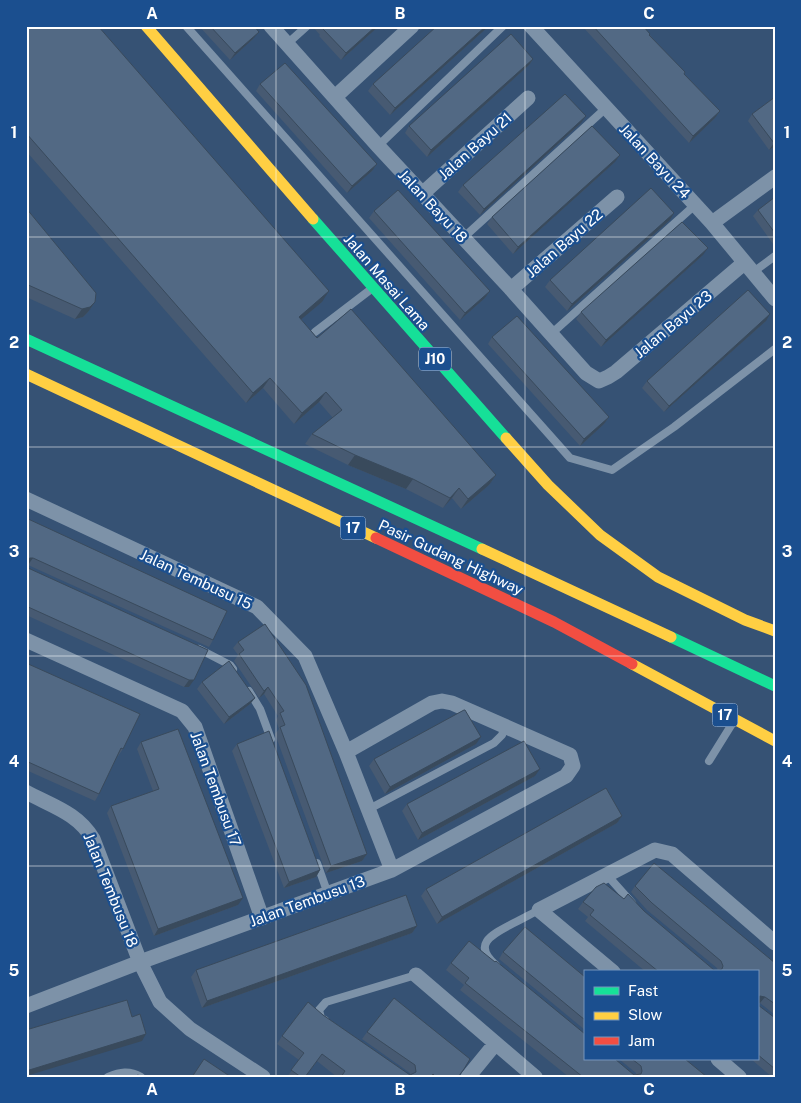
<svg xmlns="http://www.w3.org/2000/svg" width="801" height="1103" font-family="'Public Sans',sans-serif">
<style>
.lines{fill:none;stroke-linecap:round;stroke-linejoin:round}
.lane{stroke:#7d92a8;stroke-width:8}
.street{stroke:#7d92a8;stroke-width:15}
.fast{stroke:#16e098;stroke-width:11}
.slow{stroke:#ffcf43;stroke-width:11}
.jam{stroke:#f24e42;stroke-width:11}
.wall{fill:#475a72}
.shaded-wall{fill:#394a5c}
.building{fill:#526984;stroke:#394a5c}
.grid{fill:none;stroke:#fff;stroke-width:1;stroke-opacity:0.55}
.labels{text-anchor:middle;dominant-baseline:central;stroke-width:4.5;stroke-linejoin:round;paint-order:stroke}
.shield{fill:#1b4f8f;stroke:#bbcadd;stroke-width:1}
.shield-label{font-size:14px;font-weight:bold;fill:#fff}
.street-label{font-size:15px;fill:#fff;stroke:#1b4f8f}
.neatline{fill:none;stroke:#fff;stroke-width:2}
.grid-label{font-size:16px;text-anchor:middle;font-weight:bold;fill:#fff}
</style>
<rect width="100%" height="100%" fill="#365274"/>
<g class="lines">
<!-- lane -->
<path class="lane" d="M186,26l384,432 42,12 62,-43 101,-78
M287,44l20,-18
M378,146l125,-120
M463,238l143,-130
M752,273l23,-17
M315,332l55,-42
M551,334l144,-129
M199,649l31,16 3,4
M249,691l11,18 11,30
M709,761l23,-37
M369,809l125,-66 8,-8 3,-9
M317,863l11,31
M607,875l25,28
M496,965c-24,-20 -5,-30 14,-40 10,-5 19,-10 29,-15
M325,1020l-4,-2 -2,-8 7,-8 90,-27
M108,1077c12,-5 21,-7 33,0"/>
<!-- street -->
<path class="street" d="M271,26l107,120 133,143 75,84 13,8 9,-4 8,-5 128,-109
M531,26l181,197 63,76
M335,97l77,-71
M422,194l106,-96
M712,223l63,-46
M511,289l106,-92
M26,499l231,108 48,49 41,96 46,118
M26,640l156,71 13,16 67,191
M26,792c26,14 52,21 67,47l47,123 20,40 30,27 73,48
M613,972l-74,-62 116,-60 17,4 103,89
M416,975l119,102
M26,1006l114,-44 252,-92 174,-94 7,-10 -3,-11 -118,-52 -10,-2 -10,2 -86,49
M718,1059l21,18
M468,1077l27,-33"/>
<!-- fast -->
<path class="fast" d="M313,219l193,219
M26,339l456,210
M671,637l104,49"/>
<!-- slow -->
<path class="slow" d="M146,26l167,193
M26,374l350,164
M506,438l42,47 52,50 58,42 87,43 30,11
M482,549l189,88
M632,664l143,77"/>
<!-- jam -->
<path class="jam" d="M376,538l178,84 78,42"/>
</g>
<!-- wall -->
<path class="wall" d="M26,26l296,276 -21,17 16,19 179,137 -7,10 -28,24 -9,-11 -9,10 -37,-19 -58,-24 -43,-21 7,-10 21,-16 -14,-16 -25,22 -31,-36 -17,15 -220,-252z
M199,26h55v12l-24,22z
M312,26h67l-38,34 -22,-24 1,-1z
M437,26h52l-99,89 -22,-24 5,-7z
M582,26h61l7,9 34,39 36,37 -5,7 -26,25z
M533,59l-4,6 -102,92 -22,-24 4,-7z
M260,84l117,80 -5,7 -25,22 -91,-102z
M775,97v49l-6,4 -21,-29 4,-7z
M581,123l-101,92 -22,-23 5,-7z
M615,162l-102,92 -26,-30 5,-7z
M775,197v45l-2,2 -20,-28 5,-6z
M26,208l69,94 -7,10 -5,5 -8,2 -49,-22z
M374,211l116,80 -5,7 -25,22 -91,-102z
M670,220l-103,91 -22,-24 5,-7z
M703,255l-102,92 -25,-28 5,-7z
M766,321l-102,91 -22,-24 5,-7z
M492,337l117,80 -5,7 -24,22 -92,-102z
M26,518l187,122 -4,7 -181,-82z
M26,565l2,3 180,82 -19,37h-5l-158,-72z
M265,624l102,230 -5,7 -36,12 -51,-139 4,-5 -3,-9 2,-4 -14,-22 -5,4 -25,-37 4,-6 -5,-7 5,-6z
M26,663l97,86 -5,7h-1l-18,38 -4,7 -69,-31z
M202,682l53,16 -5,6 -26,20 -27,-35z
M141,742l97,163 -84,31 -47,-123 4,-7 42,-15 -16,-42z
M237,744l83,126 -4,7 -32,11 -52,-137z
M476,744l-91,50 -16,-28 5,-7z
M535,776l-117,64 -16,-29 5,-7z
M622,816l-5,7 -180,101 -16,-28 5,-7z
M635,886l140,77v52l-15,-12h-2v2l17,13v59h-3l-21,-18h6v-87h-111l-61,-51 3,-4 -10,-8 5,-7 41,-3 20,12 70,59 4,1 -1,-3 -70,-58 -16,-18z
M417,926l-5,7 -210,75 -11,-31 5,-7z
M503,952l82,25v53l-86,-71z
M451,963l183,112 2,-1v-1l-17,-14h66l22,18h-138l-109,-87 4,-5 -18,-15z
M323,1015l87,60v-2l-48,-34 5,-7 92,45h-122l-20,-16 -12,16h-18l12,-17 -22,-16 5,-8z"/>
<!-- shaded-wall -->
<path class="shaded-wall" d="M376,26h3l-38,34 5,-7z
M486,26h3l-99,89 5,-7z
M259,32l-5,6 -24,22 5,-7z
M533,59l-4,6 -102,92 4,-7z
M720,111l-5,7 -26,25 4,-7z
M586,116l-5,7 -101,92 4,-6z
M775,143v3l-6,4 5,-7z
M620,155l-5,7 -102,92 5,-7z
M377,164l-5,7 -25,22 5,-7z
M674,213l-4,7 -103,91 5,-7z
M708,248l-5,7 -102,92 5,-7z
M329,291l-7,11 -30,25 7,-10z
M490,291l-5,7 -25,22 5,-7z
M95,302l-7,10 -5,5 -8,2 7,-10z
M770,314l-4,7 -102,91 5,-6z
M270,378l-7,10 -17,15 7,-10z
M326,392l-7,10 -25,22 8,-11z
M609,417l-5,7 -24,22 4,-7z
M355,455l58,24 -7,10 -58,-24z
M496,475l-7,10 -28,24 7,-10z
M459,488l-7,10 -9,10 7,-10z
M30,558h3l-5,7h-2v-5z
M189,680h5l-5,7h-5z
M268,687l-4,7 -5,4 5,-7z
M255,698l-5,6 -26,20 5,-7z
M481,737l-5,7 -91,50 5,-7z
M540,769l-5,7 -117,64 4,-7z
M622,816l-5,7 -180,101 5,-7z
M367,854l-5,7 -36,12 5,-7z
M320,870l-4,7 -32,11 5,-6z
M243,898l-5,7 -84,31 4,-7z
M417,926l-5,7 -210,75 5,-7z
M760,996l5,1 -5,6h-3v-5z
M146,1034l-4,7 -116,35v-5z"/>
<!-- building -->
<path class="building" d="M26,26h72l231,265 -30,26 18,21 34,-29 145,166 -28,24 -9,-11 -9,10 -37,-19 -58,-24 -43,-21 30,-24 -16,-18 -24,21 -32,-35 -17,15 -227,-260z
M210,26h44l5,6 -24,21z
M323,26h53l-30,27 -23,-24 2,-1z
M437,26h49l-91,82 -22,-24z
M593,26h50l7,8 -1,1 36,37 -1,2 36,37 -27,25z
M511,34l22,25 -102,91 -22,-24z
M285,63l92,101 -25,22 -92,-102z
M565,94l21,22 -102,93 -21,-24z
M775,97v46h-1l-22,-29z
M592,126l28,29 -102,92 -26,-30z
M651,188l23,25 -102,91 -22,-24z
M398,190l92,101 -25,22 -91,-102z
M775,197v36l-17,-23z
M26,208l70,85 -1,9 -5,5 -8,2 -56,-25z
M682,222l26,26 -102,92 -25,-28z
M748,290l22,24 -101,92 -22,-25z
M517,316l92,101 -25,22 -92,-102z
M26,518l201,93 -14,29 -180,-82h-3l-4,2z
M26,565l2,3 180,82 -14,30h-5l-163,-74z
M265,624l41,61 61,169 -36,12 -51,-139 5,-2 -5,-12 4,-2 -16,-24 -4,4 -25,-37 5,-4 -6,-8z
M229,661l26,37 -26,19 -27,-35z
M26,663l114,51 -17,35 -2,-1 -22,46 -73,-33z
M464,710h1l16,27 -91,50 -16,-28z
M178,729l65,169 -85,31 -47,-123 48,-17 -18,-47z
M269,731l51,139 -31,12 -52,-138z
M524,741l16,28 -118,64 -15,-29z
M606,788l16,28 -180,101 -16,-28z
M654,863l121,100v41l-10,-7 -5,-1 -3,2v-26h-98l-69,-57 4,-5 -11,-8 13,-15 8,-4 20,16 4,-5 16,17 70,59 3,1 5,-2 1,-3 -2,-5 -69,-58 -17,-17z
M406,895l11,31 -210,75 -11,-31z
M525,927l60,50v43l-82,-68z
M469,941l26,21 1,-1 89,73v25h30l19,16 7,-1 1,-3 -1,-5 -9,-7h53l22,18h-124l-118,-94 4,-5 -18,-15z
M394,998l76,61 -6,10 -6,8h-22l-3,-3 -2,3h-90l4,-6 -23,-17 -17,23h-4l-10,-7 13,-17 -22,-17 26,-34 15,13 87,60 6,-3 -1,-7 -48,-33z
M127,1000l5,17 8,-3 6,20 -120,37v-41z
M757,1000l1,5 17,13v51l-18,-15z
M204,1059l27,18h-39z
M138,1075l3,2h-7z"/>
<!-- grid -->
<path class="grid" d="M276,26v1051M525,26v1051M26,237h749M26,447h749M26,656h749M26,866h749"/>
<g class="labels">
<!-- shield labels -->
<g class="shield">
<rect x="419" y="347.5" width="32" height="23" rx="4"/>
<rect x="340.5" y="516.5" width="25" height="23" rx="4"/>
<rect x="712.5" y="703.5" width="25" height="23" rx="4"/>
</g>
<g class="shield-label">
<text x="435" y="359">J10</text>
<text x="353" y="528">17</text>
<text x="725" y="715">17</text>
</g>
<!-- street labels -->
<g class="street-label">
<text transform="translate(475 146) rotate(-42)">Jalan Bayu 21</text>
<text transform="translate(655 161) rotate(47)">Jalan Bayu 24</text>
<text transform="translate(433 206) rotate(47)">Jalan Bayu 18</text>
<text transform="translate(564 243) rotate(-41)">Jalan Bayu 22</text>
<text transform="translate(387 282) rotate(49)">Jalan Masai Lama</text>
<text transform="translate(673 324) rotate(-40)">Jalan Bayu 23</text>
<text transform="translate(451 557) rotate(25)">Pasir Gudang Highway</text>
<text transform="translate(196 579) rotate(25)">Jalan Tembusu 15</text>
<text transform="translate(216 789) rotate(70)">Jalan Tembusu 17</text>
<text transform="translate(111 890) rotate(68)">Jalan Tembusu 18</text>
<text transform="translate(307 901) rotate(-20)">Jalan Tembusu 13</text>
</g>
</g>
<!-- border -->
<rect width="801" height="1103" fill="none" stroke="#1b4f8f" stroke-width="55"/>
<!-- legend -->
<rect x="584" y="970" width="175" height="90" fill="#1b4f8f" stroke="#7695bc"/>
<rect x="594" y="987" width="25" height="8" fill="#16e098" stroke="#7695bc"/>
<text x="628" y="996" font-size="15" fill="#ffffff">Fast</text>
<rect x="594" y="1012" width="25" height="8" fill="#ffcf43" stroke="#7695bc"/>
<text x="628" y="1020" font-size="15" fill="#ffffff">Slow</text>
<rect x="594" y="1037" width="25" height="8" fill="#f24e42" stroke="#7695bc"/>
<text x="628" y="1046" font-size="15" fill="#ffffff">Jam</text>
<rect x="28" y="28" width="746" height="1048" class="neatline"/>
<g class="grid-label">
<text x="152" y="19">A</text>
<text x="400" y="19">B</text>
<text x="649" y="19">C</text>
<text x="14" y="138">1</text>
<text x="787" y="138">1</text>
<text x="14" y="348">2</text>
<text x="787" y="348">2</text>
<text x="14" y="557">3</text>
<text x="787" y="557">3</text>
<text x="14" y="767">4</text>
<text x="787" y="767">4</text>
<text x="14" y="976">5</text>
<text x="787" y="976">5</text>
<text x="152" y="1095">A</text>
<text x="400" y="1095">B</text>
<text x="649" y="1095">C</text>
</g>
</svg>
